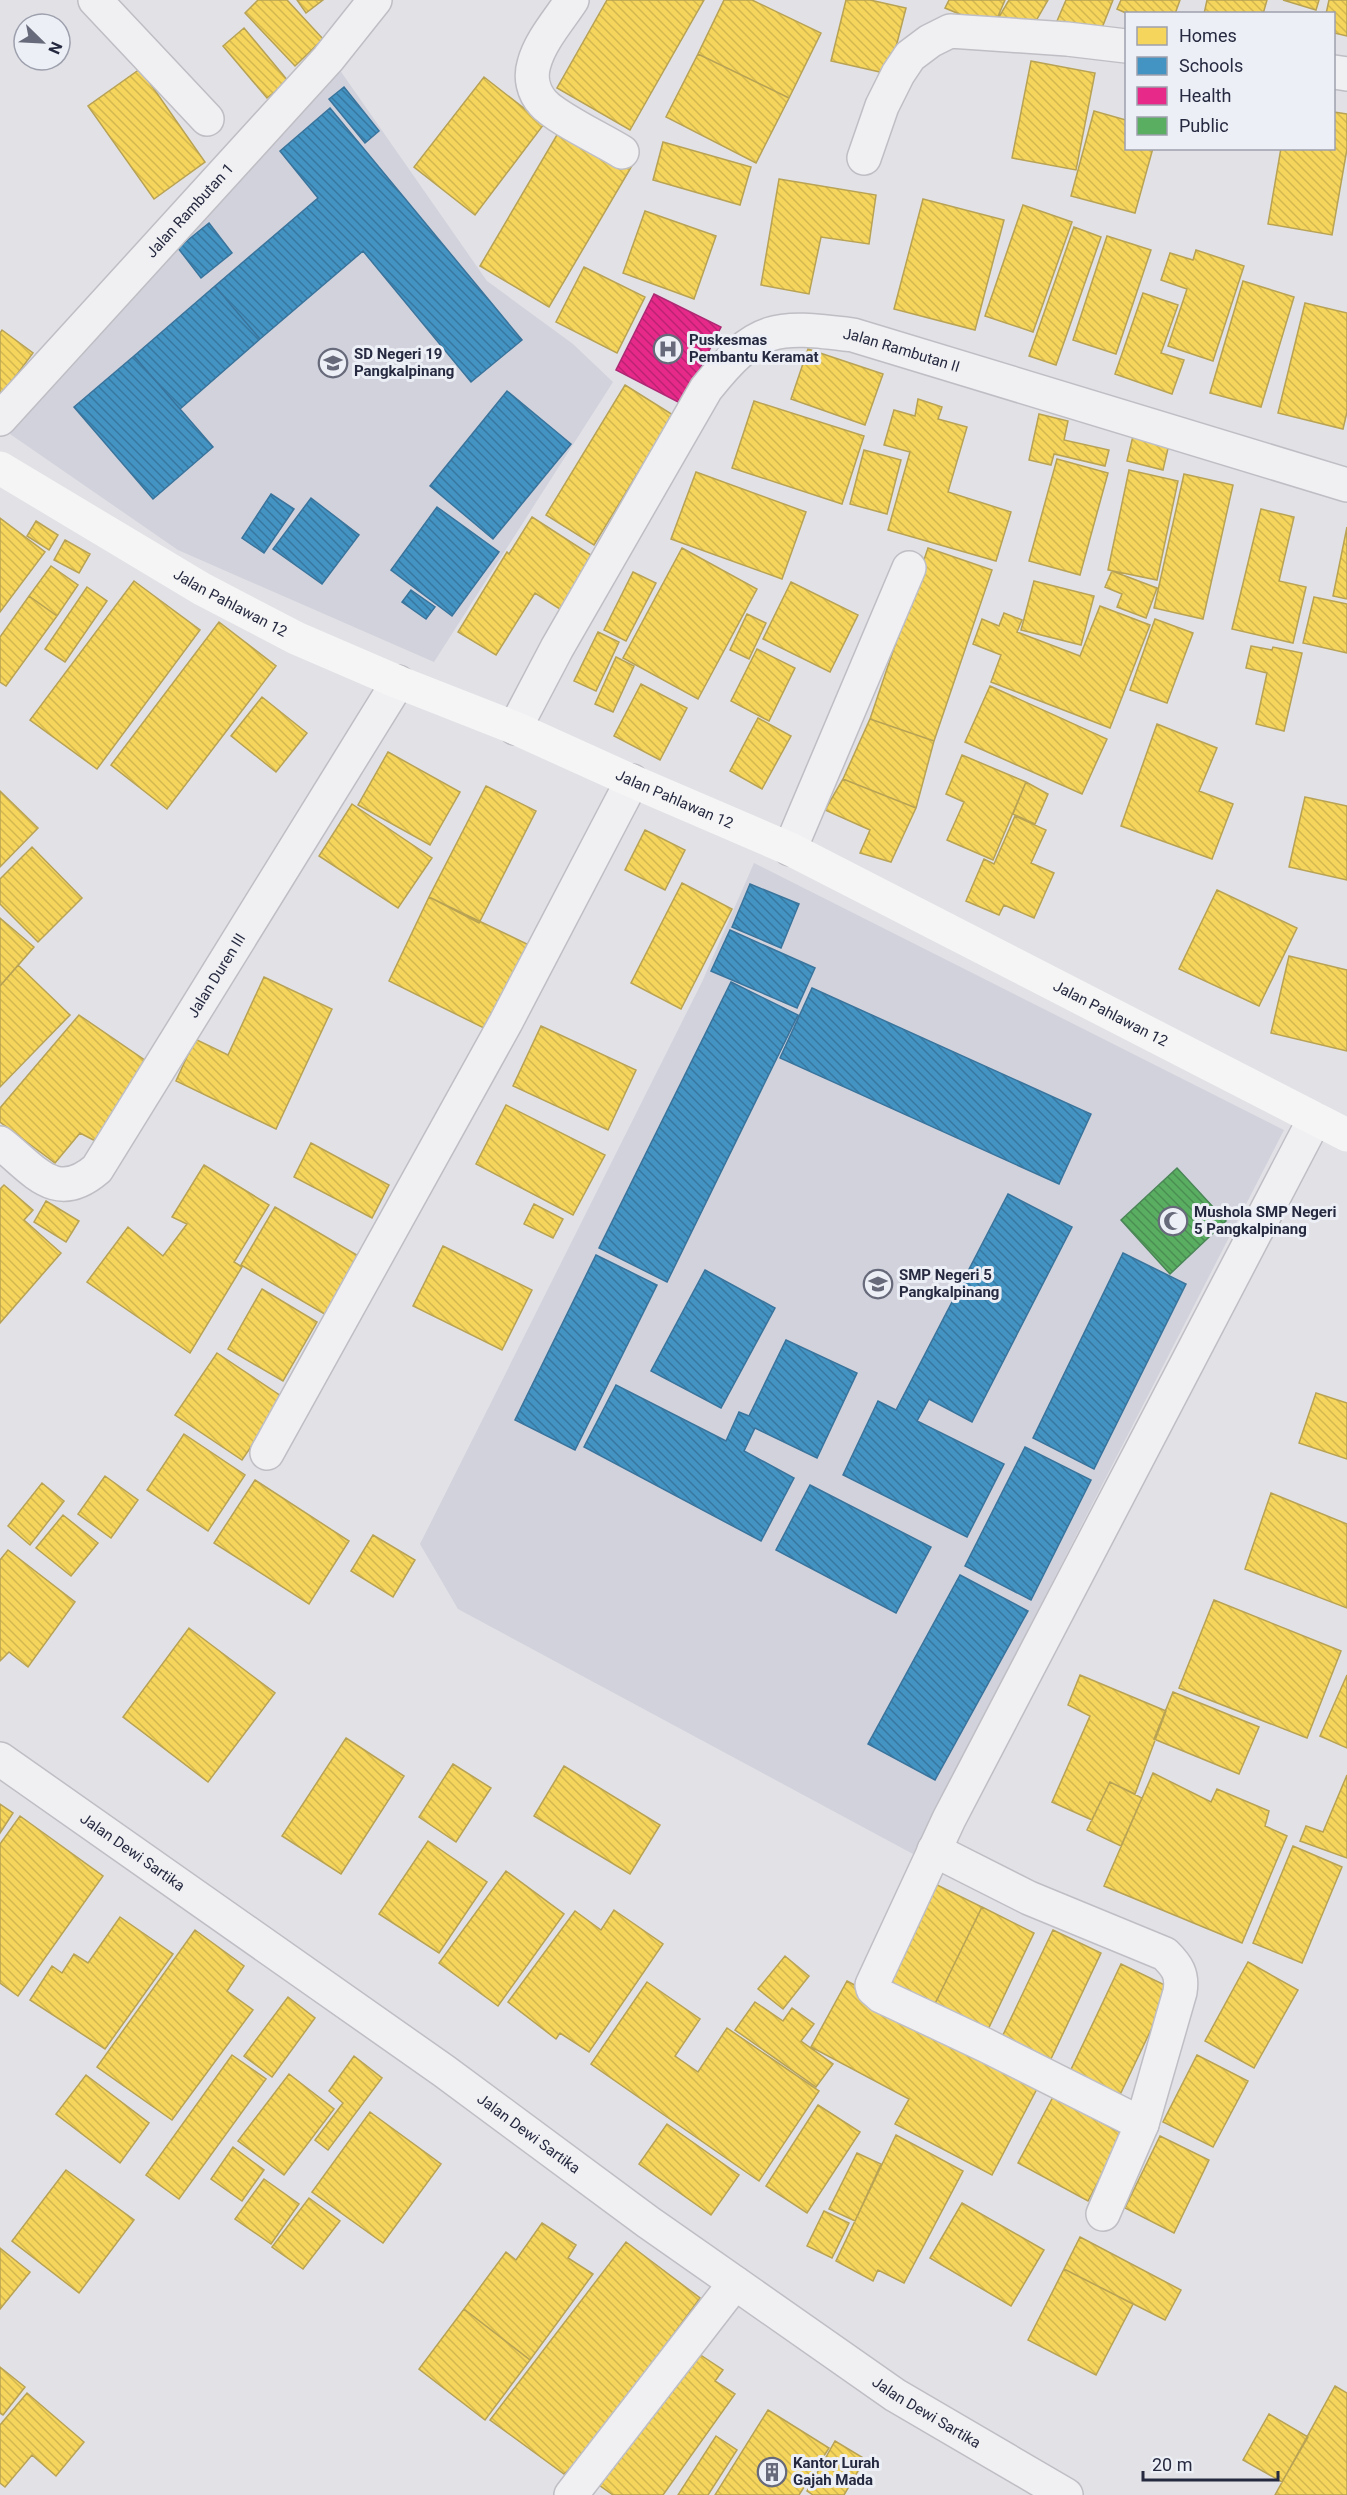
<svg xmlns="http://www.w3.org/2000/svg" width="1347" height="2495" font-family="Roboto,sans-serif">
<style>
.built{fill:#d1d2dc}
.homes{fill:url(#homes-back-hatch);stroke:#b8a254;stroke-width:1.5}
.schools{fill:url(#schools-back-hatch);stroke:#3a749c;stroke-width:1.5}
.health{fill:url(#health-back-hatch);stroke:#ad2974;stroke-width:1.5}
.public{fill:url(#public-back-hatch);stroke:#4a8657;stroke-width:1.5}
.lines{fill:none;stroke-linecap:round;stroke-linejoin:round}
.street-casing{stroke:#bebec4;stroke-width:36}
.street{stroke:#f0f0f3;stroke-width:33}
.secondary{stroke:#f5f5f6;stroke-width:33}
.labels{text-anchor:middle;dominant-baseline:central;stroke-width:6;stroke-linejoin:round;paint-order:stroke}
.street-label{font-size:15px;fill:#262a40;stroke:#edeff6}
.poi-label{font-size:15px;font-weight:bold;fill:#262a40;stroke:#edeff6;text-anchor:start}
</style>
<defs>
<pattern id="homes-back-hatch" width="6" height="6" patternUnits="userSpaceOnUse" patternTransform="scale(1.5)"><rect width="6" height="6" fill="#f6d55c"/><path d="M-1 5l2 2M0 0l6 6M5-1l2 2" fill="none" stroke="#d3b751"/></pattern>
<pattern id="schools-back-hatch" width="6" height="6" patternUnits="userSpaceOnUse" patternTransform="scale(1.5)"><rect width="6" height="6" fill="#4393c3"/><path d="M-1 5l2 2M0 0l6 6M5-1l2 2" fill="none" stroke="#3878a0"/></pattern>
<pattern id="health-back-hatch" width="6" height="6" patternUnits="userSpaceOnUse" patternTransform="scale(1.5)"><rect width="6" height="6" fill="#e7298a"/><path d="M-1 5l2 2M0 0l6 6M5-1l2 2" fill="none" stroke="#bb2372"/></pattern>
<pattern id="public-back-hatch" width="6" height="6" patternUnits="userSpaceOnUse" patternTransform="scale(1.5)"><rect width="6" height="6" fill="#5aae61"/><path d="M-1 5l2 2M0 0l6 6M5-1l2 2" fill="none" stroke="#4a8e51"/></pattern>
</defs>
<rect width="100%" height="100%" fill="#e1e1e6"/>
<!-- built -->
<path class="built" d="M337,66l150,215 86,63 40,38 -179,280 -256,-112 -168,-116z
M754,863l530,267 -371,724 -455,-245 -38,-65 282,-562z"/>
<!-- homes -->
<path class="homes" d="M258,0h29l36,39 -28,27 -50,-53z
M297,0h26l-17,13z
M607,0h97l-74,130 -73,-42z
M724,0h28l69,33 -32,65 -91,-44z
M846,0h24l36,8 -17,66 -58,-13z
M949,0h56l-12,28 -48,-20z
M1009,0h39l-19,33 -30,-16z
M1066,0h47l-15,38 -41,-17z
M1121,0h59l-5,14h-47l-11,-5z
M1207,0h60l-4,14h-59z
M1283,0h36l-3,10z
M1329,0h18v36l-13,-3v-19h-8z
M244,28l44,53 -21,17 -44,-52z
M698,54l91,44 -33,65 -90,-46z
M1031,61l64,12 -19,97 -64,-12z
M140,69l65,93 -51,37 -66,-93z
M484,77l60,47 -69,91 -61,-48z
M1094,111l32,9v28h27l-18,65 -64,-17z
M1334,112l13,2v35l-15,86 -64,-11 13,-76h53z
M564,123l69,41 -84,143 -69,-41z
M663,142l88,25 -11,38 -87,-25z
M779,179l97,16 -7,49 -48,-7 -12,57 -48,-9z
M923,199l81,21 -29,110 -81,-21z
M1023,205l49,17 -39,110 -48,-16z
M645,211l71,25 -22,63 -71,-26z
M1074,227l27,10 -45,128 -27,-9z
M1107,236l44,14 -35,104 -43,-14z
M1196,250l48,16 -31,95 -45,-15 19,-57 -26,-9 9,-27 23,7z
M584,267l61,30 -28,56 -61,-31z
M1243,281l51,16 -33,110 -51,-14z
M1143,293l35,12 -17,48 23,7 -12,34 -57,-20z
M1305,303l42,10v99l-4,17 -65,-16z
M2,330l31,23 -33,44v-64z
M808,349l75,25 -18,51 -74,-26z
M625,385l48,30 -79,130 -48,-30z
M918,399l24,8 -4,12 29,8 -19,65 63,20 -15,49 -108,-31 22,-78 -26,-7 10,-35 21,6z
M754,401l110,35 -22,68 -110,-36z
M1039,414l29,7 -4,19 45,10 -4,16 -51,-12 -3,11 -22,-5z
M1133,436l36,8 -6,26 -36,-9z
M864,450l37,10 -14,54 -37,-10z
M1057,459l51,14 -28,102 -51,-14z
M1129,470l49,11 -21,99 -49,-10z
M696,472l110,40 -24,67 -111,-40z
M1184,474l49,11 -30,134 -49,-11z
M1261,509l33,8 -15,64 27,6 -13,56 -61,-14z
M532,517l65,42 -34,52 -28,-18 -39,62 -38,-23 49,-80 2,2z
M0,518l45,34 -45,60z
M36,521l22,14 -9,15 -22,-14z
M1347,527v72l-14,-3z
M65,540l25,14 -11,19 -25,-13z
M682,548l75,41 -59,110 -75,-41z
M928,548l64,22 -58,171 -64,-22z
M51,566l27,19 -21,31 -28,-20z
M1112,571l45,17 -11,30 -29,-11 5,-13 -17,-7z
M633,572l23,11 -30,58 -22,-11z
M134,581l66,49 -103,139 -67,-49z
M1034,581l60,15 -13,49 -60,-15z
M791,582l67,33 -28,57 -67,-33z
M87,587l20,14 -42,61 -20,-13z
M29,596l28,20 -51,70 -6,-4v-45z
M1314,597l33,7v49l-44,-10z
M1100,606l50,19 -40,103 -119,-46 10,-27 -28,-11 9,-25 17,7 5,-13 18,7 -5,12 63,24z
M747,614l19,9 -17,36 -19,-9z
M1155,619l38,14 -26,70 -37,-13z
M219,622l57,44 -109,143 -56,-44z
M598,632l21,10 -23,49 -22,-10z
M1251,646l21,4 1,-3 29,6 -18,78 -28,-7 11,-51 -21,-5z
M757,649l38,19 -26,53 -38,-20z
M616,657l18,9 -21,46 -18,-8z
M641,684l46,24 -27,52 -46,-24z
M990,686l117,53 -25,55 -117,-52z
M262,697l45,36 -31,39 -45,-36z
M758,718l33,18 -29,53 -32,-18z
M870,719l64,22 -18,67 -73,-29z
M1157,724l60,24 -18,43 34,13 -21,55 -91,-33z
M388,752l72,40 -30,53 -72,-40z
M962,755l64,27 -33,78 -46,-20 17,-38 -18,-8z
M843,779l73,29 -25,54 -31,-9 10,-23 -45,-20z
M1026,782l22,12 -13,30 -22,-10z
M486,786l50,25 -57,112 -50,-26z
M0,791l38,37 -38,39z
M1305,797l42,9v74l-58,-13z
M352,804l80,54 -34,50 -79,-52z
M1015,816l31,14 -15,33 23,10 -20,45 -30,-13 -5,10 -33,-14 18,-42 10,5z
M645,830l40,20 -20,40 -40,-20z
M32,847l50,51 -44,44 -38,-38v-25z
M682,883l50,26 -51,100 -50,-26z
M1217,890l80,38 -38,78 -80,-37z
M429,897l100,48 -39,86 -101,-50z
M0,918l34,29 -34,39z
M1289,956l58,14v81l-76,-18z
M18,965l52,50 -70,72v-101z
M264,977l68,32 -56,120 -100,-48 19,-42 33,16z
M79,1015l70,48 -46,82 -23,-12 -25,30 -55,-41v-14z
M541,1026l95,44 -28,60 -95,-44z
M506,1105l99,50 -32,60 -97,-51z
M311,1143l78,42 -17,33 -78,-41z
M204,1165l65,40 -35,57 8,5 -52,86 -103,-71 41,-55 35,29 24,-32 -15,-7z
M4,1185l29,25 -9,10 37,33 -61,70v-134z
M46,1201l33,20 -13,21 -32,-20z
M534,1204l29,15 -10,19 -29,-14z
M275,1207l92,54 -34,58 -92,-54z
M443,1246l89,44 -30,60 -89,-44z
M262,1289l55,33 -34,59 -55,-32z
M217,1353l67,45 -42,62 -67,-45z
M1316,1393l31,10v56l-48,-16z
M184,1434l61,41 -37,56 -61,-41z
M105,1476l33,24 -27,38 -33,-24z
M255,1480l94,61 -40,63 -95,-61z
M42,1483l22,18 -34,44 -22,-19z
M1271,1493l76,31v84l-102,-39z
M63,1515l35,28 -27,33 -35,-28z
M373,1535l42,25 -22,37 -42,-26z
M8,1550l67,52 -47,65 -19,-15 -9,9v-101z
M1214,1600l127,51 -34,87 -128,-50z
M189,1628l86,65 -67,89 -85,-65z
M1080,1675l86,36 -31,83 -25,-12 -18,38 -40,-18 38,-86 -22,-11z
M1347,1675v73l-27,-12z
M1173,1692l86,35 -20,47 -85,-35z
M346,1738l58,38 -63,98 -59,-38z
M453,1764l38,24 -35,54 -37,-25z
M564,1766l96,59 -30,49 -96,-58z
M1153,1773l58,29 6,-13 52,22 -4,15 22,10 -45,107 -138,-57z
M1347,1775v83l-47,-17 6,-15 17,6z
M1110,1782l32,16 -21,48 -34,-16z
M0,1804l13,9 -13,20z
M20,1816l83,60 -85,120 -18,-13v-139z
M428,1841l59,41 -48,71 -60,-39z
M1293,1846l49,21 -40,96 -49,-20z
M506,1871l58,43 -66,92 -59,-43z
M929,1881l53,26 -51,105 -53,-26z
M982,1907l52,26 -50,105 -53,-26z
M614,1910l49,34 -74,108 -29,-19 -4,6 -48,-37 67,-91 26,19z
M120,1917l53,37 -68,95 -75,-49 22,-34 10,7 12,-19 14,9z
M195,1930l49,36 -17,25 26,19 -81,110 -75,-53z
M1053,1930l48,23 -51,108 -48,-24z
M785,1956l24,20 -26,33 -25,-20z
M1248,1962l50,28 -44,78 -49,-27z
M1121,1964l50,24 -54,113 -50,-23z
M847,1981l193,102 -48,92 -97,-51 14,-25 -98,-52z
M647,1982l53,37 -25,37 23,16 29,-44 92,63 -60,90 -168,-117z
M288,1997l27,21 -43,59 -28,-21z
M755,2002l28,19 9,-13 22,16 -13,17 32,23 -17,23 -81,-57z
M232,2055l34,24 -87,120 -33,-24z
M1197,2055l51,26 -35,66 -50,-25z
M354,2056l28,22 -54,72 -13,-10 28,-37 -14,-12z
M289,2074l45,35 -50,66 -46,-34z
M86,2075l63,48 -29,40 -64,-49z
M1053,2097l70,37 -35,67 -70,-38z
M818,2105l42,27 -53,81 -41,-27z
M370,2112l71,52 -58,79 -71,-51z
M667,2124l72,51 -28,40 -72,-51z
M896,2135l67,36 -59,112 -26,-13 -5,11 -37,-20z
M1160,2136l49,24 -35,73 -49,-25z
M233,2147l31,23 -22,31 -31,-22z
M857,2153l24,11 -26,57 -26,-12z
M66,2170l68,50 -55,73 -67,-52z
M264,2179l35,25 -28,40 -36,-25z
M309,2198l31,23 -37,48 -31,-22z
M962,2203l82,47 -33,56 -81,-48z
M824,2211l25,12 -17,35 -25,-12z
M542,2223l34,22 -8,13 25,16 -63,86 -66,-51 42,-57 10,8z
M1080,2237l101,53 -16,30 -101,-51z
M626,2242l74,56 -60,82 -66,85 -10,9 -74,-54z
M0,2248l30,24 -30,37z
M1064,2269l69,35 -37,71 -68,-35z
M464,2309l66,51 -45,60 -66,-51z
M687,2346l36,24 -8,11 20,13 -72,101h-50l-21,-15z
M0,2367l25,20 -22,28 -3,-2z
M1335,2386l12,7v102h-72z
M27,2393l57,49 -28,34 -24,-21 -27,32 -5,-4v-58z
M768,2410l61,38 -30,47h-84z
M1269,2414l39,23 -26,45 -39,-22z
M716,2436l21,14 -29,45h-30z
M835,2441l30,18 -21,36h-31l-6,-4z"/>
<!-- schools -->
<path class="schools" d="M344,87l35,44 -14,12 -36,-44z
M330,108l192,232 -51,42 -108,-131 -103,88 -45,-53 103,-88 -38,-47z
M209,223l23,30 -31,25 -23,-30z
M215,286l45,53 -80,70 -46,-53z
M134,356l79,91 -60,52 -79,-92z
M507,391l64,53 -78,95 -63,-53z
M271,494l23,15 -30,44 -22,-15z
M311,498l48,37 -37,49 -49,-35z
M437,507l62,45 -47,64 -61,-46z
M411,590l24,17 -9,12 -24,-17z
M750,884l49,20 -18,44 -49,-21z
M730,930l85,38 -18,40 -86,-37z
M731,982l67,33 -131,267 -68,-34z
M812,988l279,126 -32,70 -279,-126z
M1008,1194l64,33 -100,195 -43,-23 -12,22 87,43 -37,73 -124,-62 35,-74 18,9z
M1123,1253l63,31 -92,185 -61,-31z
M596,1255l61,30 -82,165 -60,-30z
M705,1270l70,38 -54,100 -70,-37z
M786,1340l71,33 -40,85 -62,-30 -11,23 50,27 -33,63 -177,-94 32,-62 110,56 13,-29 10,4z
M1025,1447l66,33 -60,120 -66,-34z
M810,1485l121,62 -35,66 -120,-63z
M960,1575l68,36 -93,169 -67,-36z"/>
<!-- health -->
<path class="health" d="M654,294l67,33 -39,77 -66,-34z"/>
<!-- public -->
<path class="public" d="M1177,1168l49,53 -56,53 -49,-54z"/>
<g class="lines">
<!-- street casing -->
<g class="street-casing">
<g id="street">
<path d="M95,0l112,119"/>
<path d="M572,0c-13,20 -32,41 -38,64 -4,13 -1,28 9,39 13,15 60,37 79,49"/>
<path d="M1334,72l13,2"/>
<path d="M864,158l18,-52 16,-32 12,-18 20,-15 20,-10 117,8 59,7"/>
<path id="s1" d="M0,419l328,-360 47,-59"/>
<path id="s2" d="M515,728l42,-80 149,-259c51,-64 69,-64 147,-54l494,150"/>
<path d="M790,849l119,-281"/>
<path id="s3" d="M0,1143c34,26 55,62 97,26l301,-487"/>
<path d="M267,1453l239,-431 126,-241"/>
<path id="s4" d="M0,1759l444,312 204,151 247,173 171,100"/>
<path d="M934,1850l95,48 136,56c12,12 18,20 15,38l-38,132 -39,90"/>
<path d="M1142,2124l-157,-79 -104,-49 -8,-7 -1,-4 77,-166 365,-699"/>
<path d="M571,2495l164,-212"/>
</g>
</g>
<!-- street -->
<use href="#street" class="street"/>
<!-- secondary -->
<path class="secondary" id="s5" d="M0,468l202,121 94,49 102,44 117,46 117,53 158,68 557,286"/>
</g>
<!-- icons -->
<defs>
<g id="hospital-ring" transform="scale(1.5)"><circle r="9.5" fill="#edeff6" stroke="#676a7a" stroke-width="1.5"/><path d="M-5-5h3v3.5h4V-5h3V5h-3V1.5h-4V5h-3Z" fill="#676a7a"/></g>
<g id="school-ring" transform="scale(1.5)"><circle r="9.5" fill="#edeff6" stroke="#676a7a" stroke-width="1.5"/><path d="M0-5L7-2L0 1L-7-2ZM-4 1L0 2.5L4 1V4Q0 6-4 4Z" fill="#676a7a"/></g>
<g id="mosque-ring" transform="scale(1.5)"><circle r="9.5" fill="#edeff6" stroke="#676a7a" stroke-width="1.5"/><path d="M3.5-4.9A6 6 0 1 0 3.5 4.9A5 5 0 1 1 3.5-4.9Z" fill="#676a7a"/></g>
<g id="building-ring" transform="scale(1.5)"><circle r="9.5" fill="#edeff6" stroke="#676a7a" stroke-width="1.5"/><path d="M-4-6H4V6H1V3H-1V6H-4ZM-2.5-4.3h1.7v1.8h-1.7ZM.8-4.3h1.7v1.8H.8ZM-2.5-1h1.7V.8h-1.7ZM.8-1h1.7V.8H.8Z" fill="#676a7a"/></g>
</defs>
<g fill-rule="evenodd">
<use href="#hospital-ring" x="668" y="349"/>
<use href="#school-ring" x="333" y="363"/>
<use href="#mosque-ring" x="1173" y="1221"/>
<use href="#school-ring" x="878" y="1284"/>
<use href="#building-ring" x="772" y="2472"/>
</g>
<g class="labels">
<!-- street labels -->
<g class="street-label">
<text stroke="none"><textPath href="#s1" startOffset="282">Jalan Rambutan 1</textPath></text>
<text stroke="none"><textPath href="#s2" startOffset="609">Jalan Rambutan II</textPath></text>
<text stroke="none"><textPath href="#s5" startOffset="267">Jalan Pahlawan 12</textPath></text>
<text stroke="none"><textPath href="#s5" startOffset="753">Jalan Pahlawan 12</textPath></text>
<text stroke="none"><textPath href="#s3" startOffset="342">Jalan Duren III</textPath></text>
<text stroke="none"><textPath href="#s5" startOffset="1239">Jalan Pahlawan 12</textPath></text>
<text stroke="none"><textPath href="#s4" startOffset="162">Jalan Dewi Sartika</textPath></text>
<text stroke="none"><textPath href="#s4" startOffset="648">Jalan Dewi Sartika</textPath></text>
<text stroke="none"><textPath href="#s4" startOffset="1134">Jalan Dewi Sartika</textPath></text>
</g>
<!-- poi labels -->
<g class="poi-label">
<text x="689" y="340">Puskesmas<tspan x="689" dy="17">Pembantu Keramat</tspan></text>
<text x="354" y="354">SD Negeri 19<tspan x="354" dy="17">Pangkalpinang</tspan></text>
<text x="1194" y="1212">Mushola SMP Negeri<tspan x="1194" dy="17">5 Pangkalpinang</tspan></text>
<text x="899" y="1275">SMP Negeri 5<tspan x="899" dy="17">Pangkalpinang</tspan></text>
<text x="793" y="2463">Kantor Lurah<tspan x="793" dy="17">Gajah Mada</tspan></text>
</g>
</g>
<!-- legend -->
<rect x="1125" y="12" width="210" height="138" fill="#edeff6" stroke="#9da0ad" stroke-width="1.5"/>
<rect x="1137" y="27" width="30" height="18" fill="#f6d55c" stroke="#9da0ad" stroke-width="1.5"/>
<text x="1179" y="42" font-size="18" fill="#262a40">Homes</text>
<rect x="1137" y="57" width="30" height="18" fill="#4393c3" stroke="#9da0ad" stroke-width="1.5"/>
<text x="1179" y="72" font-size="18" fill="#262a40">Schools</text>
<rect x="1137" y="87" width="30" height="18" fill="#e7298a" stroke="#9da0ad" stroke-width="1.5"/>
<text x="1179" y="102" font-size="18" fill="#262a40">Health</text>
<rect x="1137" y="117" width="30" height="18" fill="#5aae61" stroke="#9da0ad" stroke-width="1.5"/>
<text x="1179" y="132" font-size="18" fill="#262a40">Public</text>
<!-- north arrow -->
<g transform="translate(42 42) rotate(114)"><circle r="28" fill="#edeff6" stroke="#9da0ad" stroke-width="1.5"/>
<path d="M0-4.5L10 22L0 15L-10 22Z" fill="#676a7a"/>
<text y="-9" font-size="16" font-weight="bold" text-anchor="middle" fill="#262a40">N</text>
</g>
<!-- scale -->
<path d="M1143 2471v9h135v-9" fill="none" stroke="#262a40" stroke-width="3"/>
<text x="1152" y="2471" font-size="18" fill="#262a40" stroke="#edeff6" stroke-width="4.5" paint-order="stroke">20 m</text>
</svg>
